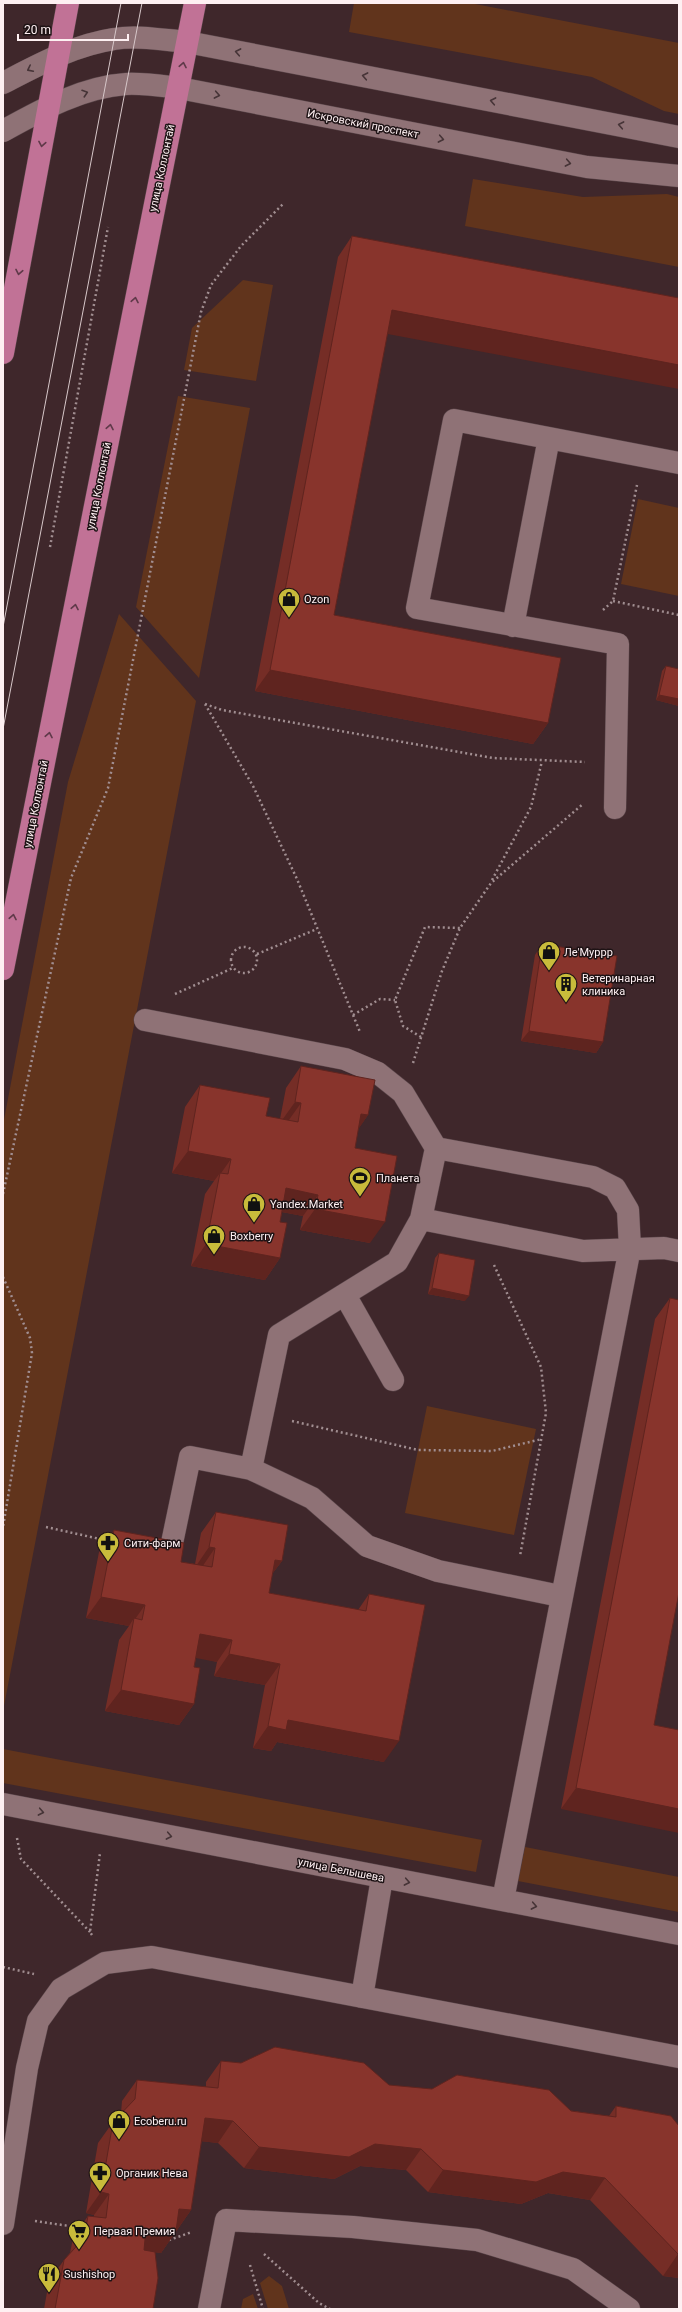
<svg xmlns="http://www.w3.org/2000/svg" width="682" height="2312" font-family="Roboto,sans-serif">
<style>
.green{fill:#61341c}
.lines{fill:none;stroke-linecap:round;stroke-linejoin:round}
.minor-casing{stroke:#594549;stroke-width:23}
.major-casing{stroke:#594549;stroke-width:23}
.path{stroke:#a18e91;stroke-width:2.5;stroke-dasharray:2 3;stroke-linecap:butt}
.minor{stroke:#8f7276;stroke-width:22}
.major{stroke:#c17296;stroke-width:22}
.tram{stroke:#d7c7c9;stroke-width:1}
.wall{fill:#752d26}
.shaded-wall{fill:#5f241f}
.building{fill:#88342c;stroke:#5f241f}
.oneway{stroke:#463437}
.oneway2{stroke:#5f3949}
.labels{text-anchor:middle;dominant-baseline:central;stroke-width:3;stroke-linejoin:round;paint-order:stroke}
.street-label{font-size:11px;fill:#fef0f2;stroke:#1e1315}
.poi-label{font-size:11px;fill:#fef0f2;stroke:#1e1315;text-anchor:start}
</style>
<rect width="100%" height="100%" fill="#3f272b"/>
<!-- green -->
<path class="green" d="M354,3h116l209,40v71l-15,-3 -72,-34 -243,-45z
M473,179l110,18 84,-3 12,3v70l-214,-41z
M243,280l30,5 -17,96 -72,-11 8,-42z
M178,396l72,12 -51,270 -63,-71z
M638,499l41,9v88l-58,-12z
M119,614l77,87 -192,1005 -1,-581 65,-343z
M427,1406l109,23 -22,106 -109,-22z
M3,1749l479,91 -6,32 -473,-89z
M525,1847l154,30v35l-161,-31z
M269,2276l13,10 7,23h-21l-8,-26z
M253,2294l5,15h-17l2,-10z"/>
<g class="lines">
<!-- minor casing -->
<g class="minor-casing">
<path id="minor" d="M3,83c35,-18 71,-38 111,-44 23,-4 50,1 73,3l492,95
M3,131c38,-21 79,-44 123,-47 17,-1 36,2 53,4l408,79 92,9
M513,626l36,-188
M615,808l3,-164 -201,-36 37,-188 225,43
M145,1020l200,39 33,14 25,20 33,55 -15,71 -24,43 -118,73 -28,134
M436,1148l157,29 22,11 13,22 2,38 -127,652
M421,1219l162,32 81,-3 15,3
M345,1295l48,85
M172,1543l18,-86 61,12 61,29 55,48 71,25 122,25
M3,1804l676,130
M362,1997l20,-119
M3,2224l24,-156 11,-47 23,-32 44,-26 47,-6 527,100
M209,2309l17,-89 127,7 124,13 96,29 56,40"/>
</g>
<!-- major casing -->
<g class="major-casing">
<path id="major" d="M3,353l65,-350
M3,969l192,-966"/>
</g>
<!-- path -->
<path class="path" d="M50,547l58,-320
M613,601l66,14
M603,610l10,-9 24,-116
M205,704l17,6 271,48 92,4
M205,704l48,82 44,93 63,153
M492,880l39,-73 11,-46
M231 960a13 13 0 1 1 26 0a13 13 0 1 1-26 0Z
M257,954l60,-25
M175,994l58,-26
M353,1015l27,-16 15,1
M421,1037l-18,-11 -8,-26 30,-73 35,1
M413,1063l29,-92 18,-43 31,-45 92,-79
M3,1194l68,-316 37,-90 93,-476 10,-27 30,-39 42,-42
M494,1265l47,102 5,46 -26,143
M3,1277l27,61 2,15 -29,174
M292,1421l126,29 74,1 50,-12
M46,1527l63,14
M17,1838l4,21 69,73
M92,1935l-2,-3 10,-79
M3,1967l31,7
M35,2221l48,7
M169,2240l23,-8
M264,2254l55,49 11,6
M250,2265l13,44"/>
<!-- minor -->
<use href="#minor" class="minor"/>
<!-- major -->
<use href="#major" class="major"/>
<!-- tram -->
<path class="tram" d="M3,627l118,-624
M3,729l139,-726"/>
</g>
<!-- wall -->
<path class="wall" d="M352,236l35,98 -53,281 214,108 -15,21 -278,-53 83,-434z
M666,666l13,40 -23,-6 6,-29z
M542,944l61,98 -7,11 -75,-12 14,-86z
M301,1066l67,49 -10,14 -3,19 15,95 -70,-13 3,-14 -21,-4 -2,10v36l-15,22 -74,-14 14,-72 9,-13 -42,-8 13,-66 15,-22 66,31 14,3 6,-31z
M439,1253l26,48 -37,-7 7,-36z
M670,1298l-16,427 -93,84 94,-490z
M216,1512l66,49 -10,13 -3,19 89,17 11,-16 15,168 -107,-20 -6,9 -18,-3 12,-63 -51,-9 3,-14 -16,-4h-5l-2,9v37l-15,21 -74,-14 14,-71 10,-14 -43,-8 13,-66 15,-22 67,32 14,2 6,-31z
M221,2061l388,55 7,-10 55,10 8,162 -16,-2 -73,-76 -42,-7 -27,11 -93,-12 -22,-22 -46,-4 -26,13 -90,-11 -26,-25 -17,-2 -10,69 -30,43 -6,-1 -2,57h-109l5,-28 15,-21 6,-7 3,-15 15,-22 6,1v-2l-8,-2 12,-70 15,-21 8,-9 1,-12 15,-21 69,7v-5z"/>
<!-- shaded-wall -->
<path class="shaded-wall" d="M392,310l287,55v24l-302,-57z
M270,670l278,53 -15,21 -278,-53z
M659,695l20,4v7l-23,-6z
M529,1031l74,11 -7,11 -75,-12z
M295,1102l6,1 -15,21 -6,-1z
M361,1114l7,1 -15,22z
M188,1151l43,8 -12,17 1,-3 -6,8 -42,-8z
M286,1188l32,7 -15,21 -32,-6z
M315,1209l70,13 -15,21 -70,-13z
M206,1244l74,14 -15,22 -74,-14z
M432,1288l37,8 -4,5 -37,-7z
M209,1547l6,1 -15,22 -6,-1z
M275,1560l7,1 -16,21z
M101,1597l44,8 -12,17 1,-4 -5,8 -43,-8z
M200,1634l32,6 -15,22 -32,-6z
M229,1654l51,10 -15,21 -51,-9z
M121,1690l73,14 -15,21 -74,-14z
M288,1720l111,21 -15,21 -107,-20 -6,9 -18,-3 15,-22z
M576,1788l103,21v24l-118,-24z
M205,2118l28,3 -15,22 -28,-3z
M375,2144l46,5 -15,21 -46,-4 -26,13 -90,-11 15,-21z
M443,2170l120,2 42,6 -15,22 -42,-7 -27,11 -93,-12z
M101,2192l8,2 -15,21 -8,-2z
M179,2209l12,1 -30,43 -30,-3 15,-21z
M678,2254h1v24l-16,-2z"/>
<!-- building -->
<path class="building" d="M352,236l327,62v67l-287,-55 -58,305 227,43 -13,65 -278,-53z
M666,666l13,3v30l-20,-4z
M542,944l75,12 -14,86 -74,-11z
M301,1066l74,14 -7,35 -7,-1 -6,34 42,8 -12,66 -70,-13 3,-14 -32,-7 -6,34 7,1 -7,35 -74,-14 14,-71 8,1 3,-15 -43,-8 12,-66 70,13 -4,18 32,6 3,-19 -6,-1z
M439,1253l36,7 -6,36 -37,-8z
M670,1298l9,2v292l-25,133 25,5v79l-103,-21z
M216,1512l72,13 -6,36 -7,-1 -6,33 97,18 3,-17 56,11 -26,136 -111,-21 -2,10 -18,-4 12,-62 -51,-10 3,-14 -32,-6 -6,33 6,1 -6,36 -73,-14 13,-72 8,2 3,-15 -44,-8 13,-67 70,13 -3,19 31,5 3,-19 -6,-1z
M275,2047l89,16 25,22 43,4 25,-14 92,15 22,21 45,6v-11l55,10 8,10v128h-1l-73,-76 -42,-6 -27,10 -93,-12 -22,-21 -46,-5 -26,13 -90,-10 -26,-26 -28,-3 -14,92 -12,-1 -3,22 -30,-2 -2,21 11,2 3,26 -5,31h-98l9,-49 20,-22 4,-22 18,2 3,-24 -8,-2 12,-70 22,-23 2,-19 81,8 3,-27 20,2z"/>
<!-- one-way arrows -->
<defs><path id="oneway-chevron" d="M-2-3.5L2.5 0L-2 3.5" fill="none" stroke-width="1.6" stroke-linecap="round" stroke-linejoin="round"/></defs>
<g class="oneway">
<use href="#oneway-chevron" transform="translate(238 52) rotate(-169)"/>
<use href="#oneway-chevron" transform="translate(30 69) rotate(153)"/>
<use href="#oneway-chevron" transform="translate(365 76) rotate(-169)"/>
<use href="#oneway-chevron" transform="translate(85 93) rotate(-18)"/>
<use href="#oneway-chevron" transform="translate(217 95) rotate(11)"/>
<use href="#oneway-chevron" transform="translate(493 101) rotate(-169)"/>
<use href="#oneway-chevron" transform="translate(621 125) rotate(-169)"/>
<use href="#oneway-chevron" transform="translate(441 139) rotate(11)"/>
<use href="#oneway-chevron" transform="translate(568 163) rotate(11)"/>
<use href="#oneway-chevron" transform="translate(41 1812) rotate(11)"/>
<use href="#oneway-chevron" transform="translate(169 1836) rotate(11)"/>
<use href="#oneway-chevron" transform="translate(407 1882) rotate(11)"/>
<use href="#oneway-chevron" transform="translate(534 1906) rotate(11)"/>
</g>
<g class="oneway2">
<use href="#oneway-chevron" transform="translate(183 65) rotate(-79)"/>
<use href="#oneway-chevron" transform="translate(42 144) rotate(100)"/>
<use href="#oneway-chevron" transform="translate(19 272) rotate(101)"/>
<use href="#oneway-chevron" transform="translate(135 300) rotate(-79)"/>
<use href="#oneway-chevron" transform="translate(110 427) rotate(-79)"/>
<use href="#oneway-chevron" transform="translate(75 607) rotate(-79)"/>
<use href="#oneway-chevron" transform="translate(49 735) rotate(-79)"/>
<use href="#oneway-chevron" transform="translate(13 917) rotate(-79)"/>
</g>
<!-- icons -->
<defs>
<g id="shop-pin" transform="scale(1.15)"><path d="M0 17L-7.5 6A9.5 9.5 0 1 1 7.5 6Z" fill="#c8bb3b" stroke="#1e1315"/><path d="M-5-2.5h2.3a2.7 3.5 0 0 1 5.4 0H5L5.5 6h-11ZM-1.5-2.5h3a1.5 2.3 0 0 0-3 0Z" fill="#111"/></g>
<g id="building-pin" transform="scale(1.15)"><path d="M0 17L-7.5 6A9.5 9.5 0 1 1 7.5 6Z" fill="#c8bb3b" stroke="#1e1315"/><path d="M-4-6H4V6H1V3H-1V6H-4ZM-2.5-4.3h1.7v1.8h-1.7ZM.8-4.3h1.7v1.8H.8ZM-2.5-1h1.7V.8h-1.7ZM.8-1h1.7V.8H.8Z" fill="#111"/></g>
<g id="stadium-pin" transform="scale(1.15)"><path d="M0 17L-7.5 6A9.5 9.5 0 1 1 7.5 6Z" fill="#c8bb3b" stroke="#1e1315"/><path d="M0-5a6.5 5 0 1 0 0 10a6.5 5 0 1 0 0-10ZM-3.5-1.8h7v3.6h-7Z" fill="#111"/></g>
<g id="pharmacy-pin" transform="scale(1.15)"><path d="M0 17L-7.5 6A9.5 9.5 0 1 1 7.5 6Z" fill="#c8bb3b" stroke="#1e1315"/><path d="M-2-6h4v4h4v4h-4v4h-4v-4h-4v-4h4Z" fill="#111"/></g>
<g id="supermarket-pin" transform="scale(1.15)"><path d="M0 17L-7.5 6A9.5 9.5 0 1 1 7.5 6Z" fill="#c8bb3b" stroke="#1e1315"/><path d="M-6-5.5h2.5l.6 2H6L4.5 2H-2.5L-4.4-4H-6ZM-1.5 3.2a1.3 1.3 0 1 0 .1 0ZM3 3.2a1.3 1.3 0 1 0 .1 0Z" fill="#111"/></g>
<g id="restaurant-pin" transform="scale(1.15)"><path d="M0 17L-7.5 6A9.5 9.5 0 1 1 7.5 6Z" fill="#c8bb3b" stroke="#1e1315"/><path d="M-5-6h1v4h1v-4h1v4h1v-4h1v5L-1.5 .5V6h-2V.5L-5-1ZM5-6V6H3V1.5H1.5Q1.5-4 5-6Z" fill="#111"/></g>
</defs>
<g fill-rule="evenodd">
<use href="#shop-pin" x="289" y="599"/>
<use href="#shop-pin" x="549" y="952"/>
<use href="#building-pin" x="566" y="984"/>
<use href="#stadium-pin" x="360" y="1178"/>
<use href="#shop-pin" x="254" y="1204"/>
<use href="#shop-pin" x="214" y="1236"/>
<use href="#pharmacy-pin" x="108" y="1543"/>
<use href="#shop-pin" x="119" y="2121"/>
<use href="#pharmacy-pin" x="100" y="2173"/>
<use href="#supermarket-pin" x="79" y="2231"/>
<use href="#restaurant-pin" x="49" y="2274"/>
</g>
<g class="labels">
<!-- street labels -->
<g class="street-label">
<text transform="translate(363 124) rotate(11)">Искровский проспект</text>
<text transform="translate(162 168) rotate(-78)">улица Коллонтай</text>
<text transform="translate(99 486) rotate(-79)">улица Коллонтай</text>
<text transform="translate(36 804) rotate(-79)">улица Коллонтай</text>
<text transform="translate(341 1870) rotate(11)">улица Белышева</text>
</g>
<!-- poi labels -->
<g class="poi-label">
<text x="304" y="599">Ozon</text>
<text x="564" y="952">Ле'Муррр</text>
<text x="582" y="978">Ветеринарная<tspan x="582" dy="13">клиника</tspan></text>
<text x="376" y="1178">Планета</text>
<text x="270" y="1204">Yandex.Market</text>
<text x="230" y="1236">Boxberry</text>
<text x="124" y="1543">Сити-фарм</text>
<text x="134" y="2121">Ecoberu.ru</text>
<text x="116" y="2173">Органик Нева</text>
<text x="94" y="2231">Первая Премия</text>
<text x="64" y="2274">Sushishop</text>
</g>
</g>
<!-- border -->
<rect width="682" height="2312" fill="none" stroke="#fef0f2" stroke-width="8"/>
<!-- scale -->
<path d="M18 34v6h110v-6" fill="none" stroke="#fef0f2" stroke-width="2"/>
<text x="24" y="34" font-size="12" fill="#fef0f2" stroke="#1e1315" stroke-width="3" paint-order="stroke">20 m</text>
</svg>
